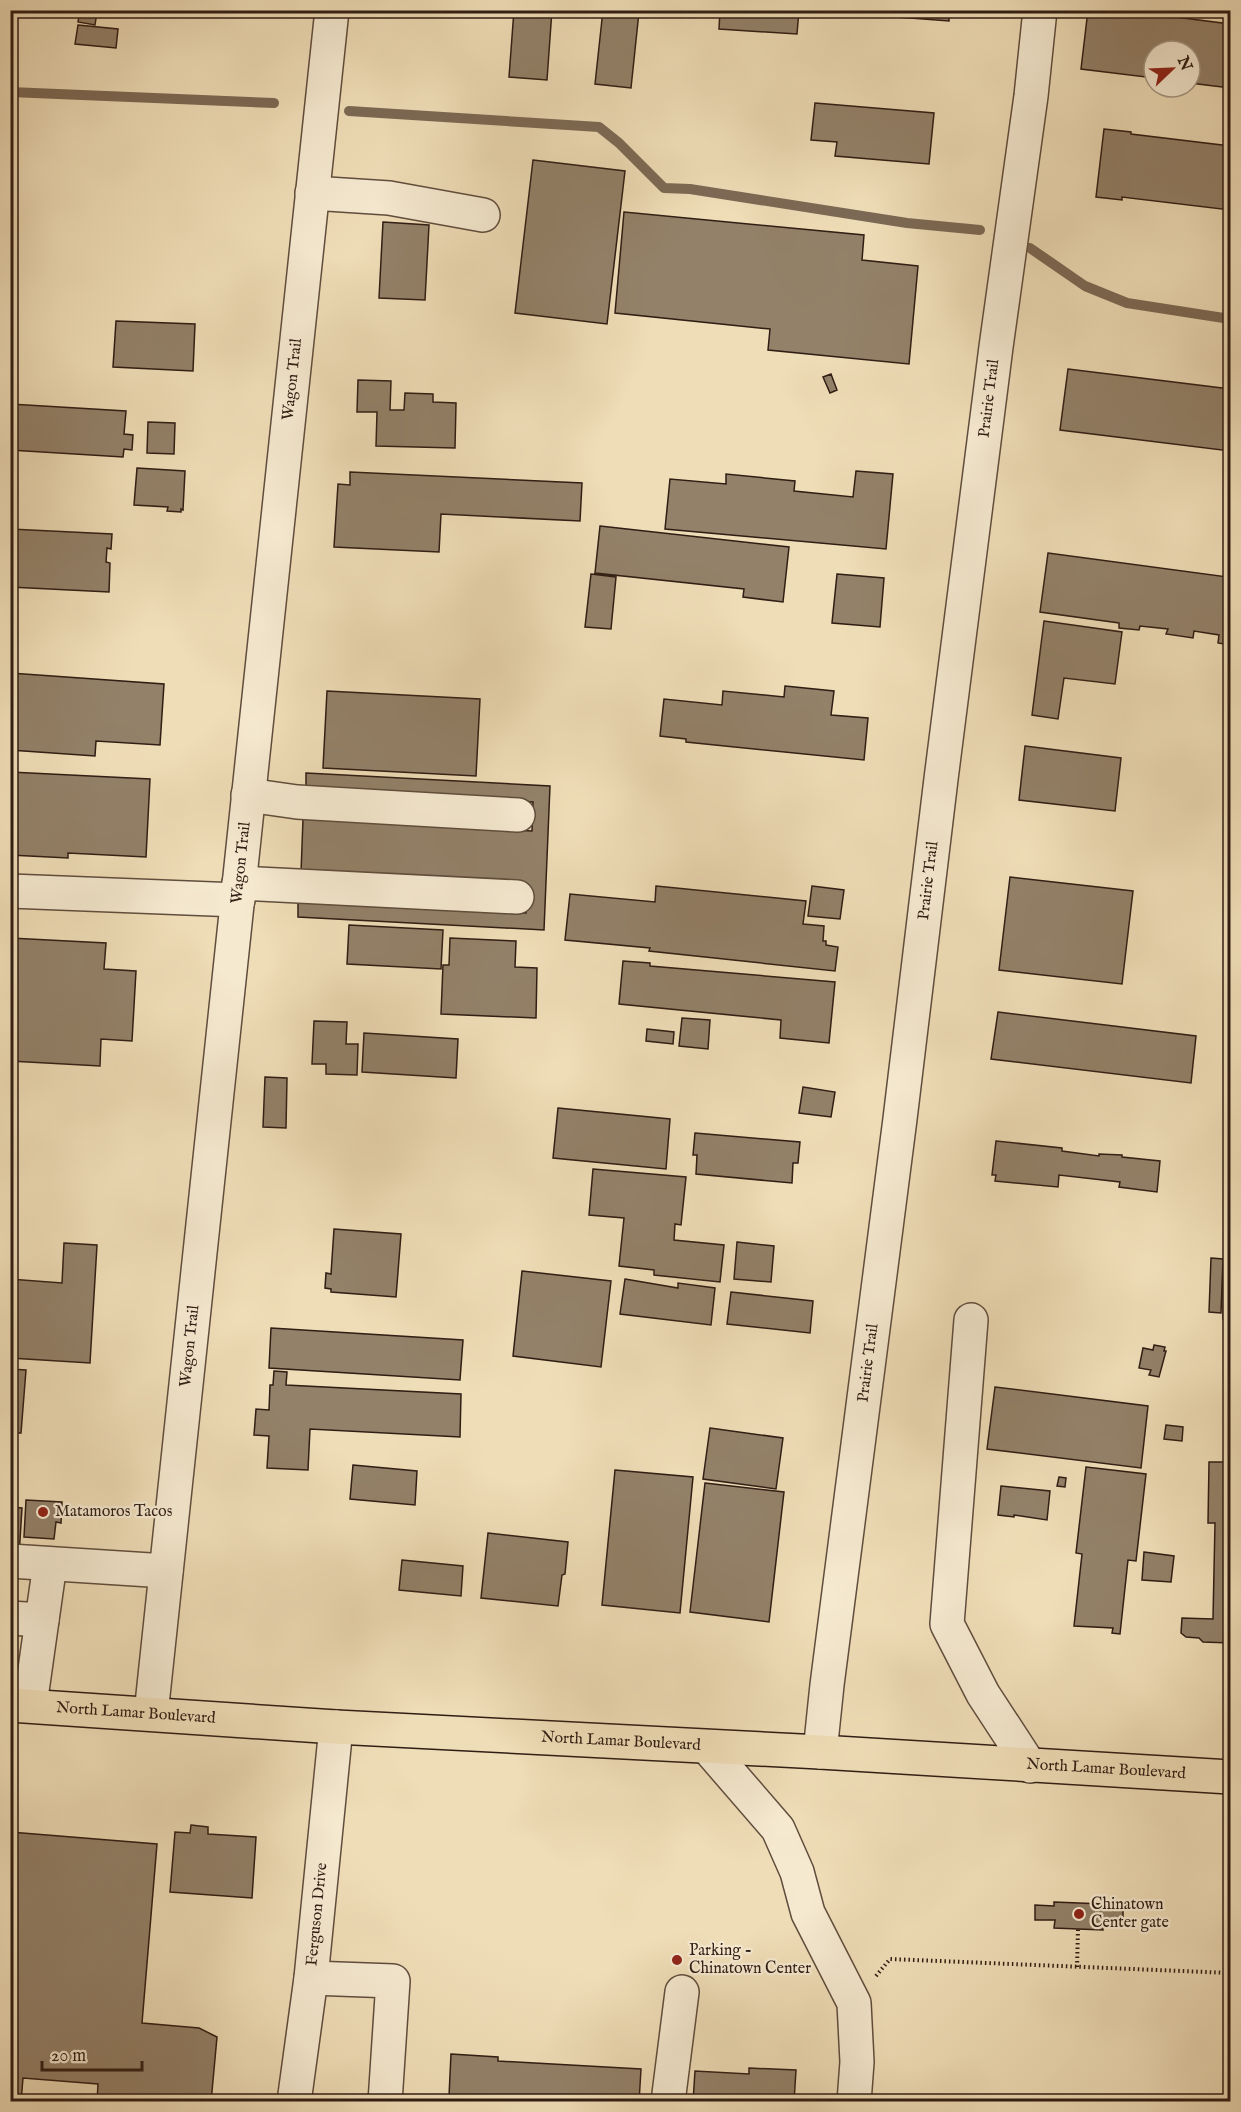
<svg xmlns="http://www.w3.org/2000/svg" width="1241" height="2112" font-family="'IM FELL English',serif">
<style>
.lines{fill:none;stroke-linecap:round;stroke-linejoin:round}
.stream{stroke:#7c6955;stroke-width:10}
.building{fill:#938169;stroke:#301d14;stroke-width:1.5}
.minor-casing{stroke:#604d3d;stroke-width:36}
.major-casing{stroke:#301d14;stroke-width:36}
.path{stroke:#301d14;stroke-width:4;stroke-dasharray:1.5 3;stroke-linecap:butt}
.minor{stroke:#f5e9d0;stroke-width:33}
.major{stroke:#efddb7;stroke-width:33}
.poi-dot{fill:#8f2418;stroke:#f5e9d0;stroke-width:2}
.labels{text-anchor:middle;dominant-baseline:central;stroke-width:4.5;stroke-linejoin:round;paint-order:stroke}
.street-label{font-size:16px;fill:#301d14;stroke:#f5e9d0}
.poi-label{font-size:16px;fill:#301d14;stroke:#f5e9d0;text-anchor:start}
</style>
<rect width="100%" height="100%" fill="#efddb7"/>
<filter id="stains"><feTurbulence type="fractalNoise" baseFrequency=".00333" numOctaves="4"/><feColorMatrix values="0 0 0 0 .2 0 0 0 0 .09 0 0 0 0 .02 0 0 0 .5 -.17"/></filter>
<radialGradient id="worn" r=".72"><stop offset=".6" stop-color="#630" stop-opacity="0"/><stop offset="1" stop-color="#630" stop-opacity=".3"/></radialGradient>
<g class="lines">
<!-- stream -->
<path class="stream" d="M10,92l264,11
M349,111l250,16 20,16 45,45 26,1 217,34 73,7
M1030,248l55,38 42,17 103,16"/>
</g>
<!-- building -->
<path class="building" d="M80,10l17,2 -2,13 -17,-3z
M514,10h38l-5,70 -38,-3z
M603,10l36,2 -8,76 -36,-4z
M720,10h79l-2,24 -78,-5z
M803,10h146v11z
M1088,10h32l110,14v64l-40,-5v-32h-36v27l-73,-9z
M78,25l40,4 -2,19 -41,-4z
M815,103l119,10 -5,51 -94,-8 2,-14 -26,-2z
M1104,129l27,3v2l99,12v64l-108,-13v3l-26,-3z
M533,160l92,11 -18,153 -92,-11z
M624,212l240,23 -2,25 56,6 -9,98 -141,-14 2,-21 -155,-16z
M383,222l46,3 -4,75 -46,-2z
M116,321l79,3 -2,47 -80,-4z
M1068,369l162,20v62l-170,-21z
M831,374l6,16 -7,3 -7,-16z
M358,380l33,1 -1,29h14l1,-17 28,1v8l23,1 -1,45 -79,-2 1,-34h-20z
M10,404l116,7 -2,23 9,1 -1,15 -8,-1 -1,8 -113,-7z
M148,422l27,1 -1,31 -27,-1z
M137,468l48,3 -2,39 -2,-1v3l-14,-1 1,-4 -34,-2z
M856,471l37,3 -7,75 -221,-20 5,-50 56,5v-10l69,7 -1,10 59,6z
M350,472l232,11 -2,38 -139,-7 -2,38 -105,-5 4,-63 12,1z
M600,526l189,21 -6,55 -40,-5 1,-8 -149,-16z
M10,529l102,5 -1,15 -4,-1 -1,14 4,1 -1,29 -99,-5z
M1048,553l179,24 3,-23v91l-12,-2 1,-8 -25,-4 -1,7 -27,-4 2,-5 -28,-3 -1,4 -20,-2v-5l-79,-11z
M591,574l25,3 -5,52 -26,-2z
M837,574l47,4 -4,49 -48,-4z
M1044,621l78,11 -7,52 -51,-6 -6,41 -26,-4z
M10,673l154,11 -4,61 -64,-4 -1,15 -85,-6z
M785,686l49,5 -3,24 37,3 -4,42 -178,-18v-3l-26,-3 4,-37 58,6 1,-14 61,6z
M327,691l153,8 -4,77 -153,-8z
M1025,746l96,12 -6,53 -96,-11z
M10,772l140,7 -4,78 -78,-4v5l-58,-3z
M306,773l244,13 -6,144 -246,-13v-16l228,12 1,-28 -226,-12 2,-54 229,12 1,-29 -227,-12z
M1010,877l123,14 -11,93 -123,-14z
M656,886l150,15 -3,23 21,2 -1,15h3v4l12,2 -3,24 -186,-20 1,-3 -85,-8 5,-46 85,8z
M812,886l32,4 -4,29 -32,-3z
M349,925l94,5 -2,39 -94,-5z
M10,938l96,5 -2,26 32,2 -4,70 -31,-2 -1,27 -90,-5z
M450,938l66,3 -1,26 22,1 -1,50 -95,-4 2,-49h6z
M623,961l27,2v3l185,16 -6,61 -49,-5 1,-18 -162,-16z
M998,1012l198,24 -5,47 -200,-24z
M682,1018l28,2 -2,29 -29,-3z
M314,1021l33,1 -1,22h12l-1,31 -31,-1v-10h-14z
M647,1029l27,3 -1,12 -27,-3z
M364,1033l94,6 -2,39 -94,-6z
M265,1077l22,1 -1,50 -23,-1z
M803,1087l32,5 -4,25 -32,-4z
M558,1108l112,11 -4,50 -113,-11z
M695,1133l105,9 -2,21h-5l-1,20 -96,-9 1,-19h-4z
M996,1141l66,7v3l37,5v-2l23,1v2l38,4 -3,31 -38,-5 1,-5 -61,-7 -1,12 -63,-6 1,-6h-4z
M593,1169l93,8 -5,48 -6,-1 -1,16 50,5 -4,37 -66,-7v-5l-35,-4 5,-48 -35,-3z
M334,1229l67,5 -5,63 -65,-5v-3l-6,-1 1,-15 5,1z
M737,1242l37,4 -3,36 -37,-3z
M64,1243l33,2 -7,118 -80,-5v-79l52,4z
M1224,1256h6v63h-7z
M1211,1258l12,1 -2,54 -12,-1z
M522,1271l89,10 -10,86 -88,-11z
M625,1279l53,9v-5l37,5 -4,37 -91,-11z
M731,1292l82,9 -3,32 -83,-9z
M271,1328l192,12 -3,40 -191,-12z
M1154,1345l11,2 -1,4h2l-7,26 -10,-2 2,-5 -12,-2 4,-20 10,2z
M10,1369l16,1 -5,63h-11z
M274,1371l13,1 -1,13 175,9 -1,43 -150,-8 -2,41 -41,-2 2,-32 -15,-1 2,-26 13,1 1,-25h3z
M995,1387l153,19 -7,62 -154,-19z
M1166,1425l17,2 -1,14 -18,-2z
M710,1428l73,10 -7,51 -73,-10z
M1209,1462h21v181l-27,-1 -4,-4 -13,-1 -5,-4 1,-15 31,1 2,-96h-7z
M353,1465l64,6 -2,34 -65,-6z
M1086,1467l60,7 -10,87 -8,-1 -8,74 -8,-1 1,-5 -39,-2 8,-72 -6,-1z
M615,1470l78,7 -13,136 -78,-8z
M1059,1477l7,1 -1,9 -8,-1z
M705,1483l79,9 -15,130 -79,-10z
M1001,1486l49,5 -3,29 -33,-5v2l-16,-2z
M26,1500l36,2 -1,21 -5,-1 -2,17 -30,-2z
M10,1507l12,1 -3,48 -9,-1z
M488,1533l80,9 -3,32 -3,1 -4,31 -77,-8z
M1144,1552l30,4 -3,26 -29,-2z
M402,1560l61,6 -2,30 -62,-6z
M191,1825l17,2v7l48,3 -4,61 -82,-6 5,-60 15,1z
M10,1832l147,12 -15,179 57,5 18,9 -6,65h-114l1,-18 -75,-6 -2,24h-11z
M1054,1902l49,2v4l20,1v15h-20v6l-49,-2 1,-8h-20v-15l19,1z
M451,2054l47,3v4l143,8 -2,33h-184v-6h-6z
M749,2068l47,2 -2,32h-101l2,-31 54,3z"/>
<g class="lines">
<!-- minor casing -->
<g class="minor-casing">
<g id="minor">
<path d="M312,193l77,5 94,17"/>
<path d="M248,795l49,7 221,13"/>
<path d="M239,883l278,14"/>
<path d="M10,891l228,9"/>
<path d="M971,1320l-24,304 36,70 47,72"/>
<path d="M10,1561l156,10"/>
<path d="M10,1618l32,2 8,-56"/>
<path d="M30,1705l12,-85"/>
<path id="s1" d="M151,1714l181,-1704"/>
<path d="M708,1748l70,81 19,43 11,41 46,90 3,59 -3,40"/>
<path id="s2" d="M820,1752l7,-67 73,-566 41,-340 55,-432 35,-251 9,-86"/>
<path d="M311,1978l82,3 -8,121"/>
<path id="s3" d="M294,2102l17,-124 25,-251"/>
<path d="M668,2102l14,-110"/>
</g>
</g>
<!-- major casing -->
<g class="major-casing">
<g id="major">
<path id="s4" d="M10,1705l326,22 484,25 410,25"/>
</g>
</g>
<!-- path -->
<path class="path" d="M1077,1967l1,-38
M876,1976l14,-17 340,14"/>
<!-- minor -->
<use href="#minor" class="minor"/>
<!-- major -->
<use href="#major" class="major"/>
</g>
<!-- markers -->
<g class="poi-dot">
<circle cx="43" cy="1512" r="6"/>
<circle cx="1079" cy="1914" r="6"/>
<circle cx="677" cy="1960" r="6"/>
</g>
<g class="labels">
<!-- street labels -->
<g class="street-label">
<text stroke="none"><textPath href="#s1" startOffset="1342">Wagon Trail</textPath></text>
<text stroke="none"><textPath href="#s2" startOffset="1364">Prairie Trail</textPath></text>
<text stroke="none"><textPath href="#s1" startOffset="856">Wagon Trail</textPath></text>
<text stroke="none"><textPath href="#s2" startOffset="878">Prairie Trail</textPath></text>
<text stroke="none"><textPath href="#s1" startOffset="370">Wagon Trail</textPath></text>
<text stroke="none"><textPath href="#s2" startOffset="392">Prairie Trail</textPath></text>
<text stroke="none"><textPath href="#s4" startOffset="126">North Lamar Boulevard</textPath></text>
<text stroke="none"><textPath href="#s4" startOffset="612">North Lamar Boulevard</textPath></text>
<text stroke="none"><textPath href="#s4" startOffset="1098">North Lamar Boulevard</textPath></text>
<text stroke="none"><textPath href="#s3" startOffset="189">Ferguson Drive</textPath></text>
</g>
<!-- poi labels -->
<g class="poi-label">
<text x="55" y="1512">Matamoros Tacos</text>
<text x="1091" y="1905">Chinatown<tspan x="1091" dy="18">Center gate</tspan></text>
<text x="689" y="1951">Parking -<tspan x="689" dy="18">Chinatown Center</tspan></text>
</g>
</g>
<!-- margin -->
<rect width="1241" height="2112" fill="none" stroke="#efddb7" stroke-width="36"/>
<rect x="12" y="12" width="1217" height="2088" fill="none" stroke="#301d14" stroke-width="3"/>
<rect x="18" y="18" width="1205" height="2076" fill="none" stroke="#301d14" stroke-width="1.5"/>
<!-- north arrow -->
<g transform="translate(1172 69) rotate(67)"><circle r="28" fill="#f5e9d0" stroke="#a69785" stroke-width="1.5"/>
<path d="M0-4.5L10 22L0 15L-10 22Z" fill="#8f2418"/>
<text y="-9" font-size="16" font-weight="bold" text-anchor="middle" fill="#301d14">N</text>
</g>
<!-- scale -->
<path d="M42 2061v9h100v-9" fill="none" stroke="#301d14" stroke-width="3"/>
<text x="51" y="2061" font-size="18" fill="#301d14" stroke="#f5e9d0" stroke-width="4.5" paint-order="stroke">20 m</text>
<rect width="100%" height="100%" filter="url(#stains)"/>
<rect width="100%" height="100%" fill="url(#worn)"/>
</svg>
